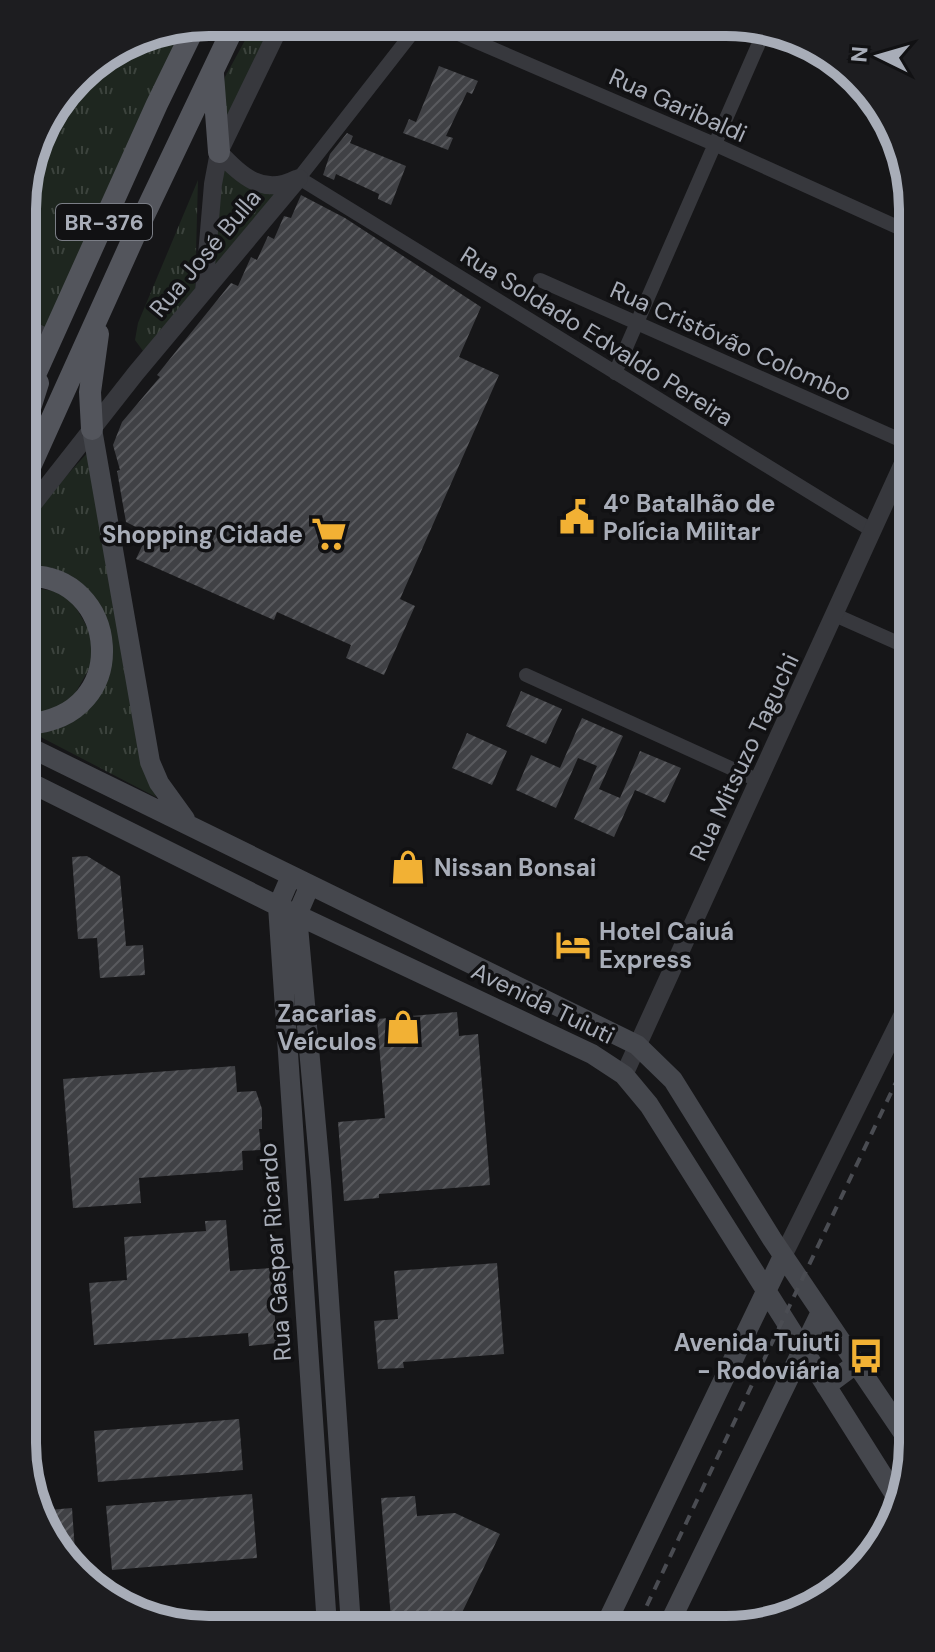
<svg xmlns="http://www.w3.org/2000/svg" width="935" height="1652" font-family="'DM Sans',sans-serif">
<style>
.grass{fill:url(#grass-tufts)}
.building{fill:url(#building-hatch)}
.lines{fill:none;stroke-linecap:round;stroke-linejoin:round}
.minor{stroke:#37383d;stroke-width:14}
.tertiary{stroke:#37383d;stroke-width:18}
.secondary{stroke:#45474d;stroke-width:20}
.primary{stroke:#53555c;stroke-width:22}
.rail{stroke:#4a4c52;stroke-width:4;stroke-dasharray:10 8;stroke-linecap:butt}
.labels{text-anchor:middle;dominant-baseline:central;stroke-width:7;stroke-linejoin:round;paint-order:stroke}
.shield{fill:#111113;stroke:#7b7e86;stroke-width:2}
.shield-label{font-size:22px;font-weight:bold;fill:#a8adb8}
.street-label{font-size:24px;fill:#a8adb8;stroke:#111113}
.poi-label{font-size:24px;font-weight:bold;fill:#a8adb8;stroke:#111113;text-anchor:start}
.rim{fill:none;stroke:#a8adb8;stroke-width:10}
</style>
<defs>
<pattern id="grass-tufts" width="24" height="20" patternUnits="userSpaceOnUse" patternTransform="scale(2)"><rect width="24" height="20" fill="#1e261f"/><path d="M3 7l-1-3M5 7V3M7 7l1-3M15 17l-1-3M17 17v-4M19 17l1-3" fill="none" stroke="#3c433d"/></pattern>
<pattern id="building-hatch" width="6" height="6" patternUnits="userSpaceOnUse" patternTransform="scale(2)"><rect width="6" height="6" fill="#404145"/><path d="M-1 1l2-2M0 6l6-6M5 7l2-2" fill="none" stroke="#595a5e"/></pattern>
</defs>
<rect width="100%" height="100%" fill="#161618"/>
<!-- grass -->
<path class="grass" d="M255,22h20l-46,93 -6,-1 -4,-5 6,-32z
M186,27l-134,313 -28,-13v-142l17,-59 44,-57 53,-33z
M219,152l16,18 50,15 -81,106z
M198,180l-3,109 -4,10 -45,56 -11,-15 3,-17z
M91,449l56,326 9,22 -125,-65 71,-49c-2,-16 -7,-83 -14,-92 -14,-19 -40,-26 -62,-27v-40l7,-12z
M26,587l28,4 18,10 20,34 1,27 -24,42 -42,14z"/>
<!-- building -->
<path class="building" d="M439,66l39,15 -6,13 -5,-2 -21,44 7,2 -5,12 -45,-17 6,-14 7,3z
M347,133l6,3 -3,7 56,23 -15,39 -13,-6 1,-5 -43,-20 -2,6 -11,-5 7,-21z
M301,195l44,23 136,89 -22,50 40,18 -99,224 15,7 -31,69 -38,-17 5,-13 -74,-33 -3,8 -138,-61 8,-17 -8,-4 4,-9 -14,-7 -9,-51 3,-1 -7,-25 9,-23 38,-45 -3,-2 74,-92 7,3 13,-29 6,3 11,-24 6,3 10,-23 7,2z
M521,691l41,18 -16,35 -40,-18z
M582,718l41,18 -24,53 21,9 20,-47 41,17 -16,35 -30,-13 -21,47 -40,-18 23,-53 -19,-8 -22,50 -40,-18 15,-35 29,13z
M467,733l40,18 -15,34 -40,-17z
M87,856l33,20 6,70 17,-1 2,30 -45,3 -3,-40 -19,1 -6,-82z
M457,1012l2,24 19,-2 12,151 -111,9v4l-35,3 -6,-79 47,-4 -8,-99z
M235,1066l2,26 19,-1 6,18v20h-3l2,21 -19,1 1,19 -104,8 2,25 -68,5 -10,-129z
M226,1220l4,51 41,-3 6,75 -28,3 -1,-13 -154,12 -5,-62 38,-3 -3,-43 82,-6 -1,-10z
M497,1263l7,91 -101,8 1,6 -26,1 -4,-48 24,-2 -4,-48z
M239,1419l4,51 -145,12 -4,-51z
M252,1494l5,64 -145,12 -6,-64z
M415,1496l2,20 38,-3 45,21 -44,91h-50l-15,-7 -10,-120z
M72,1508l4,57 -39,-54z"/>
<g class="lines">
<!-- minor -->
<path class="minor" d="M420,23l-121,155 574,353
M433,23l281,121 190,86
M540,280l365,162
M615,373l151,-346
M835,615l72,32
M526,675l233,106"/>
<!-- tertiary -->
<path class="tertiary" d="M219,152c22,24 44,44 77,27
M204,291l9,-107 6,-32 63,-130
M24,327l28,13
M26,513l110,-140 163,-195
M624,1075l281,-616
M783,1256l126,-254"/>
<!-- secondary -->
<path class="secondary" d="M92,429l58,333 9,21 26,36
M27,746l610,299 36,35 99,159 140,207
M27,781l251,125 314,148 32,21 25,30 248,393
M291,876l-13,30 49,720
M310,885l-13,30 24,267 30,444
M826,1386l31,-23
M607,1622l176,-366
M670,1622l151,-310"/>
<!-- primary -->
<path class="primary" d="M213,74l6,78
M25,397l132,-293 39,-80
M25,424l13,-41
M92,429l-2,-37 8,-58
M25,478l111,-246 100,-210
M26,576c93,-3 109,141 1,148"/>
<!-- rail -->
<path class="rail" d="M639,1622l271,-569"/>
</g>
<!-- icons -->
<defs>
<g id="civic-bare" transform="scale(2.76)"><path d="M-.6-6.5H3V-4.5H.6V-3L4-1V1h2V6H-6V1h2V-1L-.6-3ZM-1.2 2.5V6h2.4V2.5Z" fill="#f2b134" stroke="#111113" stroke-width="2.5" paint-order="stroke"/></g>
<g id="supermarket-bare" transform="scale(2.76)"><path d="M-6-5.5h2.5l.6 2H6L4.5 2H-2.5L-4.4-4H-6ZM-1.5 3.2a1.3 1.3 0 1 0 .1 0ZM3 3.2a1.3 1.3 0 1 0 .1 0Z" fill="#f2b134" stroke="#111113" stroke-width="2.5" paint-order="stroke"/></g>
<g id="shop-bare" transform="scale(2.76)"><path d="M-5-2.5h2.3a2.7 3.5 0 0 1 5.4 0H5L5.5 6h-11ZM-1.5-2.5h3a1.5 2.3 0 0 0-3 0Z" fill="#f2b134" stroke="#111113" stroke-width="2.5" paint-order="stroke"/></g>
<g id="hotel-bare" transform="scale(2.76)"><path d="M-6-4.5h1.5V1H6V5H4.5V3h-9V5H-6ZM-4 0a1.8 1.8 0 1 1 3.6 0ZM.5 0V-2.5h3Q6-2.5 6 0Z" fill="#f2b134" stroke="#111113" stroke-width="2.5" paint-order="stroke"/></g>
<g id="bus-bare" transform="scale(2.76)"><path d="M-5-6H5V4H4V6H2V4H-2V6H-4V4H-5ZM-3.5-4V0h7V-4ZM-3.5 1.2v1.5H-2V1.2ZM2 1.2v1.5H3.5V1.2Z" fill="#f2b134" stroke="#111113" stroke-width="2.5" paint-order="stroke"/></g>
</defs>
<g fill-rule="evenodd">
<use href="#civic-bare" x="577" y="517"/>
<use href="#supermarket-bare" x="329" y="534"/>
<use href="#shop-bare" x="408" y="867"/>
<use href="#hotel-bare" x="573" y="945"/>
<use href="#shop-bare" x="403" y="1027"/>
<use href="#bus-bare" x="866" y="1356"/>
</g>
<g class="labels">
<!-- shield labels -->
<rect class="shield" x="56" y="204" width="96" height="36" rx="6"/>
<g class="shield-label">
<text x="104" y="222">BR-376</text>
</g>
<!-- street labels -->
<g class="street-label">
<text transform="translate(678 105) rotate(24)">Rua Garibaldi</text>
<text transform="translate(205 253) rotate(-50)">Rua José Bulla</text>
<text transform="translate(597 336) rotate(32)">Rua Soldado Edvaldo Pereira</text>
<text transform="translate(731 341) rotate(24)">Rua Cristóvão Colombo</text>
<text transform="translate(744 757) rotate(-65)">Rua Mitsuzo Taguchi</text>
<text transform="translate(543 1003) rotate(26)">Avenida Tuiuti</text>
<text transform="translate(275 1252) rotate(-94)">Rua Gaspar Ricardo</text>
</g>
<!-- poi labels -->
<g class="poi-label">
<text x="603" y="503">4º Batalhão de<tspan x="603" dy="28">Polícia Militar</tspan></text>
<text x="303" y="534" text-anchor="end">Shopping Cidade</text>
<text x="434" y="867">Nissan Bonsai</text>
<text x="599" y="931">Hotel Caiuá<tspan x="599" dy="28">Express</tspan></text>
<text x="377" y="1013" text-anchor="end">Zacarias<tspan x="377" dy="28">Veículos</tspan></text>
<text x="840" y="1342" text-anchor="end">Avenida Tuiuti<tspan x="840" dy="28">- Rodoviária</tspan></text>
</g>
</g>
<!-- crop -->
<path d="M0 0H935V1652H0ZM209 36H726A173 173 0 0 1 899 209V1443A173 173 0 0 1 726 1616H209A173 173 0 0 1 36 1443V209A173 173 0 0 1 209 36Z" fill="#1d1d20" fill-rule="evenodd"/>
<path class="rim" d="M209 36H726A173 173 0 0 1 899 209V1443A173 173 0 0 1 726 1616H209A173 173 0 0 1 36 1443V209A173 173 0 0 1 209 36Z"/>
<!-- north arrow -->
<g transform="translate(879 56) rotate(275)" stroke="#111113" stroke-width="6" paint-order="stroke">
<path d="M0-6L14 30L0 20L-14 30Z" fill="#a8adb8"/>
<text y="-12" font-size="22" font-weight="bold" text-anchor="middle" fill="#a8adb8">N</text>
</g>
</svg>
